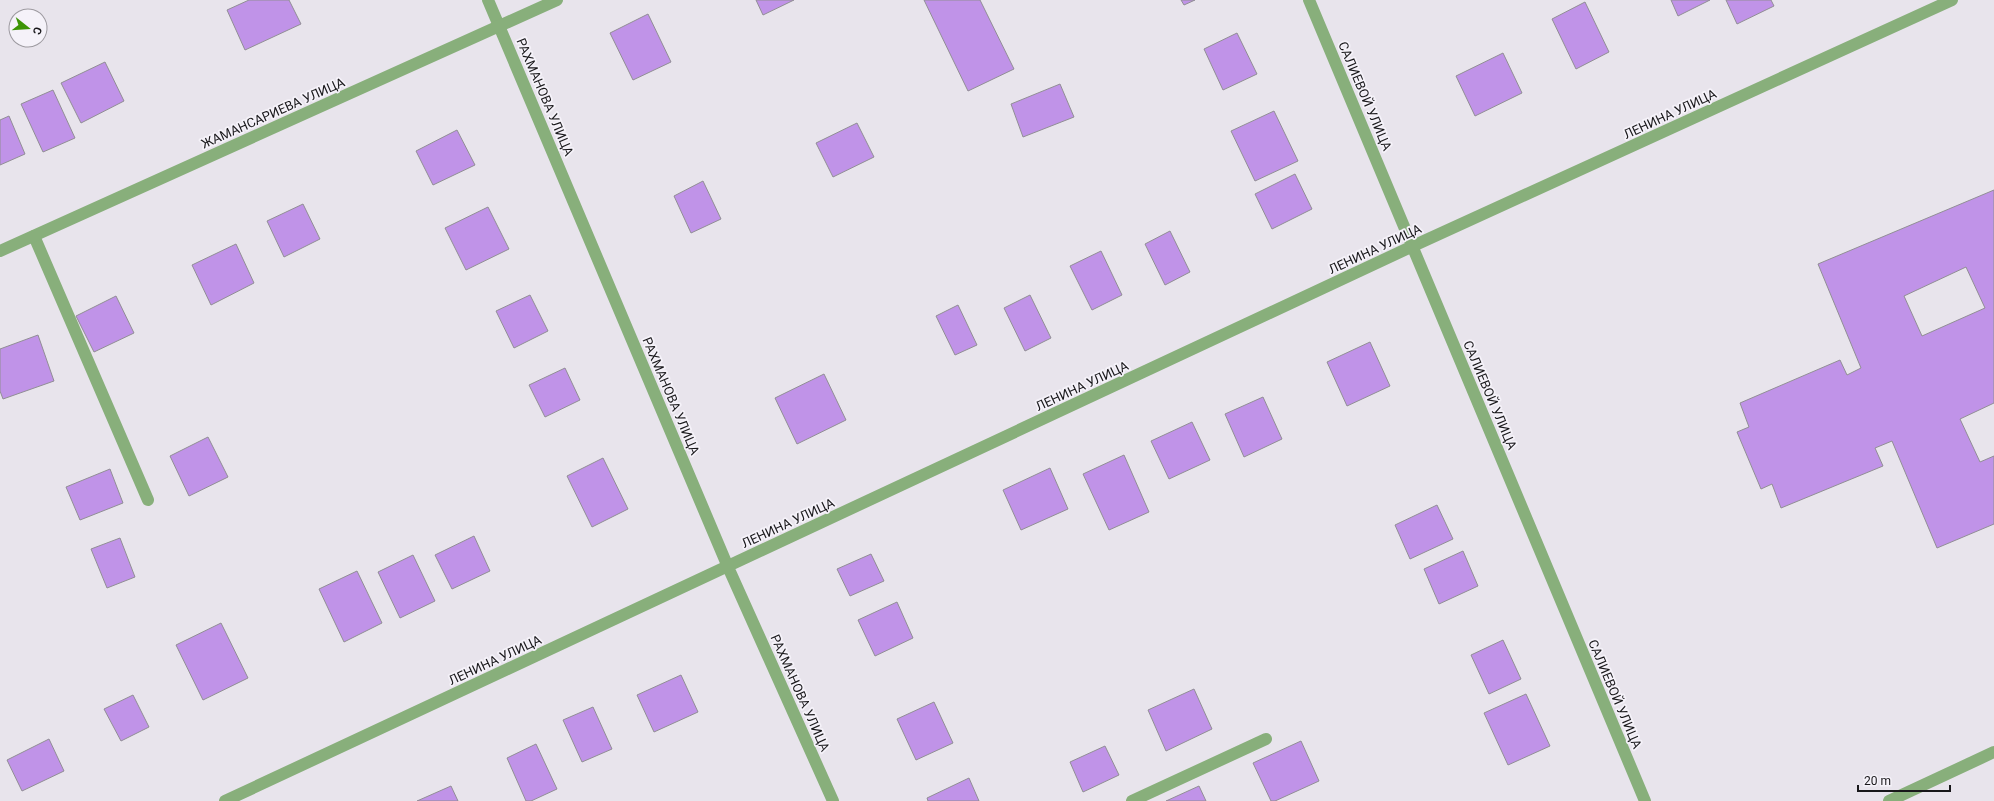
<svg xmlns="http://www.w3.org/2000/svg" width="1994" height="801" font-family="Roboto,sans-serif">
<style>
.building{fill:#c093e8;stroke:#918e95;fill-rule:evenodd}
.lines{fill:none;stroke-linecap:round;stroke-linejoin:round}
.minor{stroke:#88af7b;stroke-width:12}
.tertiary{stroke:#88af7b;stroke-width:12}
.labels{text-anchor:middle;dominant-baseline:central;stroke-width:3.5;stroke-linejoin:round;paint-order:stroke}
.street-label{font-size:13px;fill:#18171a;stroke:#f5f2f9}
</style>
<rect width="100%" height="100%" fill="#e8e4ec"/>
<!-- building -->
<path class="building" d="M249,0h40l12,24 -56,26 -18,-40z
M756,0h38l-31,15z
M924,0h56l34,69 -46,22z
M1181,0h14l-11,5z
M1671,0h39l-32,16z
M1726,0h45l3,6 -37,18z
M1585,2l24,50 -33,17 -24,-50z
M648,14l23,48 -38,18 -23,-47z
M1237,33l20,41 -34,16 -19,-41z
M1503,53l19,40 -47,23 -19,-40z
M105,62l19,39 -43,22 -20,-40z
M1060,84l14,33 -51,20 -12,-33z
M53,90l22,48 -32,14 -22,-48z
M1274,111l24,50 -43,20 -24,-50z
M9,116l16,38 -25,11v-45z
M857,123l17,34 -41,20 -17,-34z
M457,130l18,35 -42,20 -17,-34z
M1295,174l17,35 -40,20 -17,-35z
M703,181l18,38 -30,14 -17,-37z
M1994,190v213l-34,16 20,43 14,-6v68l-57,24 -45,-107 -17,7 8,18 -102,42 -9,-24 -11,5 -24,-57 12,-5 -9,-24 100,-43 7,15 14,-7 -43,-104zM1966,267l19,41 -63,28 -18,-40z
M303,204l17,35 -36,18 -17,-36z
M488,207l21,42 -43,21 -21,-42z
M1170,231l20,41 -25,13 -20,-41z
M236,244l18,39 -43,22 -19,-40z
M1101,251l21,44 -30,15 -22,-44z
M530,295l18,36 -34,17 -18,-37z
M1030,295l21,43 -26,13 -21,-43z
M116,296l18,37 -40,19 -18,-36z
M958,305l19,40 -22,10 -19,-39z
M38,335l16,46 -51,18 -3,-8v-42z
M1370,342l20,44 -43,20 -20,-44z
M565,368l15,32 -35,17 -16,-32z
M824,374l22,46 -49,24 -22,-46z
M1263,397l19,42 -38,18 -19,-43z
M1192,422l18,38 -41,19 -18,-38z
M208,437l20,40 -39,19 -19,-40z
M1124,455l25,57 -40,18 -26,-56z
M603,458l25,51 -36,18 -25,-51z
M1050,468l18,41 -47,21 -18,-40z
M110,469l13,34 -43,17 -14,-33z
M1437,505l16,34 -43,20 -15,-34z
M474,536l16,35 -38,18 -17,-34z
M120,538l15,39 -28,11 -16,-39z
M1463,551l15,35 -39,18 -15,-35z
M871,554l13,27 -34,15 -13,-27z
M413,555l22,46 -35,17 -22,-46z
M357,571l25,52 -38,19 -25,-53z
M897,602l16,36 -38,18 -17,-36z
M221,623l27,55 -45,22 -27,-55z
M1503,640l18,39 -32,15 -18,-39z
M681,675l17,37 -44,20 -17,-37z
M1194,689l18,40 -46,22 -18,-41z
M1526,694l24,52 -42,19 -24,-52z
M133,695l16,32 -28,14 -17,-32z
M934,702l19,41 -37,17 -19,-41z
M593,707l19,42 -30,13 -19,-42z
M49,739l15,32 -42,20 -15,-31z
M1301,741l18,40 -44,20h-4l-18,-38z
M536,744l21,45 -26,12h-5l-19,-43z
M1105,746l14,29 -36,17 -13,-30z
M969,778l10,23h-51l-1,-3z
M451,786l7,15h-41z
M1199,786l7,15h-40z"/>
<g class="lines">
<!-- minor -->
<path class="minor" d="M488,0l240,567 105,234
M1309,0l336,801
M34,236l114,264
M225,801l1188,-555 539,-246
M1132,801l134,-62
M1889,801l105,-49"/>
<!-- tertiary -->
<path class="tertiary" d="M0,251l557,-251"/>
</g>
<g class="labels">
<!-- street labels -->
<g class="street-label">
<text transform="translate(1365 96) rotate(67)">САЛИЕВОЙ УЛИЦА</text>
<text transform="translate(545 97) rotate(67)">РАХМАНОВА УЛИЦА</text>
<text transform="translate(273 113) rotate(-24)">ЖАМАНСАРИЕВА УЛИЦА</text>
<text transform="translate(1670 114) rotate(-25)">ЛЕНИНА УЛИЦА</text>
<text transform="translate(1375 249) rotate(-25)">ЛЕНИНА УЛИЦА</text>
<text transform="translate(1082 386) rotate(-25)">ЛЕНИНА УЛИЦА</text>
<text transform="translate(1490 395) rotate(67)">САЛИЕВОЙ УЛИЦА</text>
<text transform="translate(671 396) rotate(67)">РАХМАНОВА УЛИЦА</text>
<text transform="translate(788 523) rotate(-25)">ЛЕНИНА УЛИЦА</text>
<text transform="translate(495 660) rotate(-25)">ЛЕНИНА УЛИЦА</text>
<text transform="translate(800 693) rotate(66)">РАХМАНОВА УЛИЦА</text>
<text transform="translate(1615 694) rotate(67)">САЛИЕВОЙ УЛИЦА</text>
</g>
</g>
<!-- north arrow -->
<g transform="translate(28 28) rotate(107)"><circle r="19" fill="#f5f2f9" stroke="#9d9aa0"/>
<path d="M0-3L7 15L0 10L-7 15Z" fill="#3c9405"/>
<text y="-6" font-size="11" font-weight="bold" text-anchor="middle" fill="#18171a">С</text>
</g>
<!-- scale -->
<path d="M1858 785v6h92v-6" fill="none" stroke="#18171a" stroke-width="2"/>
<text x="1864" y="785" font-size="12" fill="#18171a" stroke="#f5f2f9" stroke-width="3" paint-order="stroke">20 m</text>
</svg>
